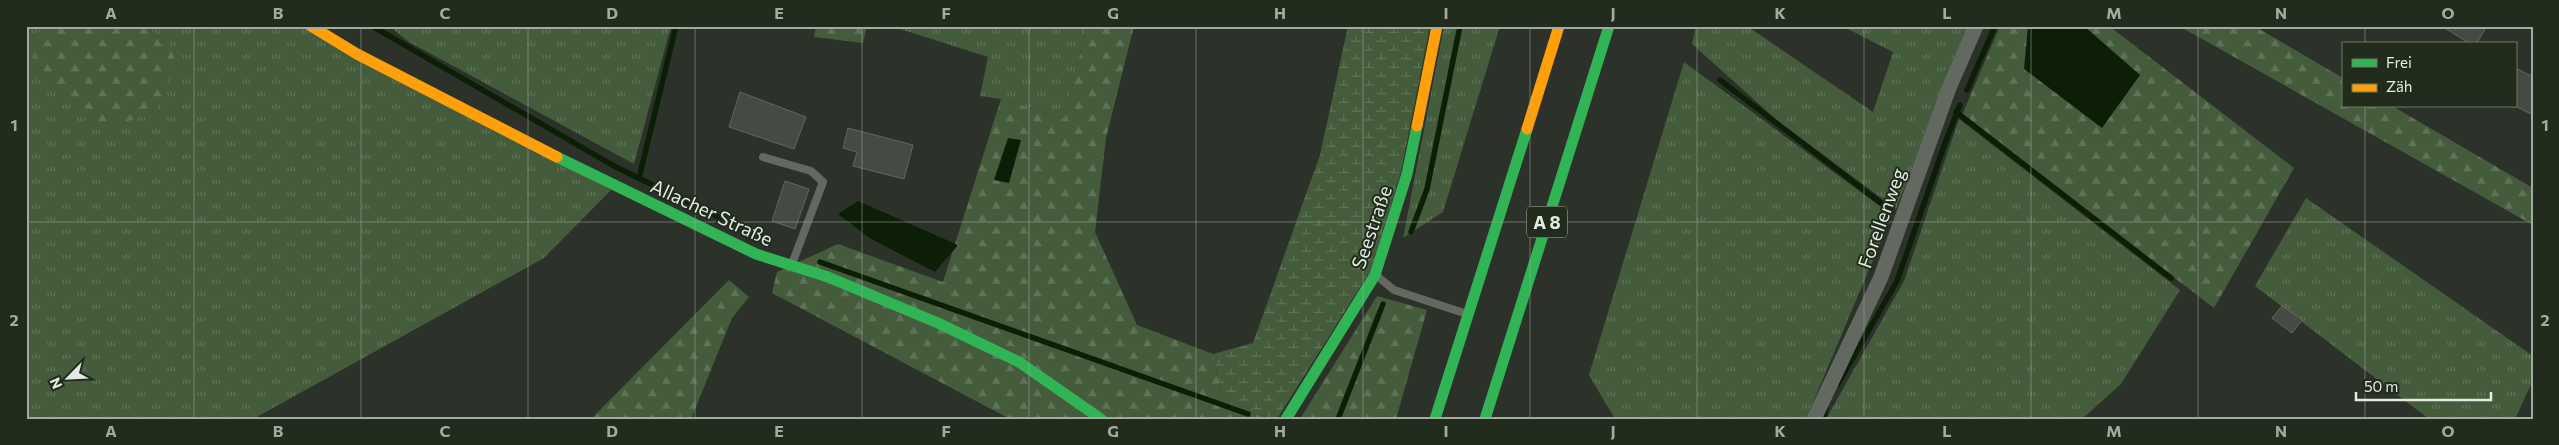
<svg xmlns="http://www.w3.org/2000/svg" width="2559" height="445" font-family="Commissioner,sans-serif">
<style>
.grass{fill:url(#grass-tufts)}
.forest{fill:url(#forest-firs)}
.wetland{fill:url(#wetland-marsh)}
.water{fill:#0c1f06}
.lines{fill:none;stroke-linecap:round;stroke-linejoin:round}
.stream{stroke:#0c1f06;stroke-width:5.5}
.building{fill:#454a44;stroke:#61665f}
.lane{stroke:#636961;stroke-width:8}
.street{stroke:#636961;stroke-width:15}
.fast{stroke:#30b455;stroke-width:11}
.slow{stroke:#ff9f0a;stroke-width:11}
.grid{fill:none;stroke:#a4aaa1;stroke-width:1;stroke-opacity:0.55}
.labels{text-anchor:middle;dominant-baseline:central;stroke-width:4;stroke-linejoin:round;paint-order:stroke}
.shield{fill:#212c1d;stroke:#aab2a6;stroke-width:1}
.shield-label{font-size:18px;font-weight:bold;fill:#e4ebe1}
.street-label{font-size:19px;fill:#e4ebe1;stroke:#212c1d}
.neatline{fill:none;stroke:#a4aaa1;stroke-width:2}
.grid-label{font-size:16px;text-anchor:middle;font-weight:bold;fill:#a4aaa1}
</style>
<defs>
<pattern id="grass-tufts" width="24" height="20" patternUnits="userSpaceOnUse" patternTransform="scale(1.25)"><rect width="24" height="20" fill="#445c3b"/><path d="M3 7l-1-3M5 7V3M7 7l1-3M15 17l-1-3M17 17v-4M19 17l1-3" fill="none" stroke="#5f7457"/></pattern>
<pattern id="forest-firs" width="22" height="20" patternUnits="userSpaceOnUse" patternTransform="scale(1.25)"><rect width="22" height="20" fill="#445c3b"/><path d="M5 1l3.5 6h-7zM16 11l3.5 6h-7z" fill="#5f7457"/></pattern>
<pattern id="wetland-marsh" width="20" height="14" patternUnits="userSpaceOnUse" patternTransform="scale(1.25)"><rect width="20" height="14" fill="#445c3b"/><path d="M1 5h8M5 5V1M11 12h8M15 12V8" fill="none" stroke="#5f7457"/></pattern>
</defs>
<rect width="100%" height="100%" fill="#2c322a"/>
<!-- grass -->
<path class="grass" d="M26,26h24l-20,12 139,6 -25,-18h158l309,164 -67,68 -291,161h-227z
M389,26h282l-37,138 -225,-122z
M891,26h196l-23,93 -63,-20 -21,-3 8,-39z
M1444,26h56l-57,186 -40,26z
M1696,26h51l126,86 20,-60 -51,-26h127l-73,183 -118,-88 -86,-77z
M1684,62l208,153 -86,204h-191l-26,-44z
M1959,119l221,171 -59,94 -39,35h-256l78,-138z
M2306,198l227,158v24l-18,39h-86l-174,-133z"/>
<!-- forest -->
<path class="forest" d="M50,26h94l25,18 8,21 -23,49 -52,14 -63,-55 -9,-35z
M816,26h51l-4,17 -49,-6z
M1087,26h47l-28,112 -11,94 42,93 76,29 11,50 50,15h-264l-238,-126 5,-21 61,-28 105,38 58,-183 63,20z
M2000,26h109l185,142 -80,140 -252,-193z
M2179,26h75l89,52v28h49l141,82v37z
M729,280l20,17 -17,21 -41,101h-100z
M1377,296l50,14 -31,109h-96z"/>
<!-- wetland -->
<path class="wetland" d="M1348,26h82l-29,146 -30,98 -94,149h-3l-50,-15 -11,-50 40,-11 67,-188z"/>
<!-- water -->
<path class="water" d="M2028,26h56l56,49 -38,53 -78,-59z
M1008,138l13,2 -12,43 -15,-3z
M858,201l100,44 -23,27 -64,-33 -33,-25z"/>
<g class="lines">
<!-- stream -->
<path class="stream" d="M372,26l242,140 115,56
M1720,80l170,130
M1967,90l28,-64
M1956,112l215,166
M639,178l37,-152
M1411,232l16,-43 33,-163
M820,262l428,152
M1838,384l59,-103 48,-138 15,-38
M1338,419l45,-115
M1824,419l2,-12"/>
</g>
<!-- building -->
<path class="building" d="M2442,26h45l-11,18h-6z
M2518,69l15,8v38l-18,-9v-32z
M740,92l66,25 -12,32 -65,-22z
M848,128l65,17 -9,34 -51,-13 4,-14 -14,-4z
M785,181l24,8 -14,40 -23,-8z
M2282,306l20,14 -10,13 -20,-15z"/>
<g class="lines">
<!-- lane -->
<path class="lane" d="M763,157l48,14 12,11 -31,82
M1377,276l17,14 70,23"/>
<!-- street -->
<path class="street" d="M1814,419l67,-142 68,-189 27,-62"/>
<!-- fast -->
<path class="fast" d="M557,157l199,97 72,23 110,46 81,39 82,57
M1286,419l89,-144 32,-101 10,-48
M1435,419l92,-290
M1485,419l124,-393"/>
<!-- slow -->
<path class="slow" d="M311,26l46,28 200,103
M1417,126l20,-100
M1527,129l32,-103"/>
</g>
<!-- grid -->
<path class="grid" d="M194,26v393M361,26v393M528,26v393M695,26v393M862,26v393M1029,26v393M1196,26v393M1363,26v393M1530,26v393M1697,26v393M1864,26v393M2031,26v393M2198,26v393M2365,26v18M2365,106v313M26,222h2507"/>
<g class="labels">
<!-- shield labels -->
<rect class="shield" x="1527" y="206.5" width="40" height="31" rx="4"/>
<g class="shield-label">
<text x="1547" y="222">A 8</text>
</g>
<!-- street labels -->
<g class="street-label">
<text transform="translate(712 212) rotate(25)">Allacher Straße</text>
<text transform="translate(1881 218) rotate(-70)">Forellenweg</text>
<text transform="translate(1371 227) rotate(-71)">Seestraße</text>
</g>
</g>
<!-- border -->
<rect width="2559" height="445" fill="none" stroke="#212c1d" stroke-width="55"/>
<!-- legend -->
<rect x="2342" y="42" width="175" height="65" fill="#212c1d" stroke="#6f786b"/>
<rect x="2352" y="59" width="25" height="8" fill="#30b455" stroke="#6f786b"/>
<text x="2386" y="68" font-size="15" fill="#e4ebe1">Frei</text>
<rect x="2352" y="84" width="25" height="8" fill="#ff9f0a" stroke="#6f786b"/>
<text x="2386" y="92" font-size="15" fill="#e4ebe1">Zäh</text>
<!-- north arrow -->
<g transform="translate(68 378) rotate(246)" stroke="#212c1d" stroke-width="4" paint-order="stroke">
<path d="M0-4L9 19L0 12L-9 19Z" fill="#e4ebe1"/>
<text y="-8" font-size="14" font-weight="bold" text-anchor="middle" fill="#e4ebe1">N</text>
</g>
<!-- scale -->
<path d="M2356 392v8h135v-8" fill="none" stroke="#e4ebe1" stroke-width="2.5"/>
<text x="2364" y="392" font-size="15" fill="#e4ebe1" stroke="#212c1d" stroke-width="4" paint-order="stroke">50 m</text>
<rect x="28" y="28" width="2504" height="390" class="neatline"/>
<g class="grid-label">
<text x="111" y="19">A</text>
<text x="278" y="19">B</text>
<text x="445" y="19">C</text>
<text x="612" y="19">D</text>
<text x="779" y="19">E</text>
<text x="946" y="19">F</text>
<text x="1113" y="19">G</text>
<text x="1280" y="19">H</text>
<text x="1446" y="19">I</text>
<text x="1613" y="19">J</text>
<text x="1780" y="19">K</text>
<text x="1947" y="19">L</text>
<text x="2114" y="19">M</text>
<text x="2281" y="19">N</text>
<text x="2448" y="19">O</text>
<text x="14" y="131">1</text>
<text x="2545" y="131">1</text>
<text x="14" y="326">2</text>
<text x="2545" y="326">2</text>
<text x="111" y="437">A</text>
<text x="278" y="437">B</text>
<text x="445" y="437">C</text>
<text x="612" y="437">D</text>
<text x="779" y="437">E</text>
<text x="946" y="437">F</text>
<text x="1113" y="437">G</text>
<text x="1280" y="437">H</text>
<text x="1446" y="437">I</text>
<text x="1613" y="437">J</text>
<text x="1780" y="437">K</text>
<text x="1947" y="437">L</text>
<text x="2114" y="437">M</text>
<text x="2281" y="437">N</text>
<text x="2448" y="437">O</text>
</g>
</svg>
